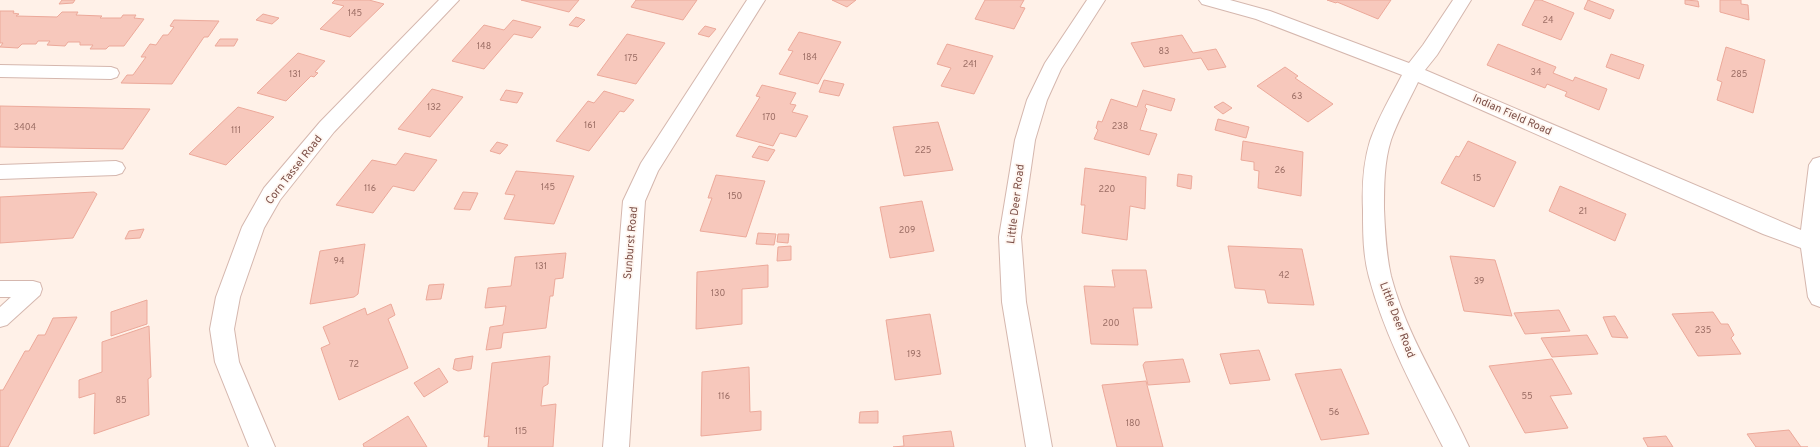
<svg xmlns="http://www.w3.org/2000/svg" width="1820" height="447" font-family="Overpass,sans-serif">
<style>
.building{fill:#f7c8bc;stroke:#eca99a}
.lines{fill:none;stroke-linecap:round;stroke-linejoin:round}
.lane-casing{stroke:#d5b7ae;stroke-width:2}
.street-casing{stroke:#d5b7ae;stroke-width:2}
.lane{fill:#fff;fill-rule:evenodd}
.street{fill:#fff;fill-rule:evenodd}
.labels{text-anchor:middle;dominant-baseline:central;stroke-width:3.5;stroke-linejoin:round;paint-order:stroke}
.number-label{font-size:9px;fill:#9c6e65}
.street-label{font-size:11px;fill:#7d5048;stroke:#fff6f0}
</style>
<rect width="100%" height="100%" fill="#fff1e8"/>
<!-- building -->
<path class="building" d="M62,0h13l-2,3 -14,1z
M335,0h34l15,4 -34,33 -30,-8 24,-23 -12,-3z
M521,0h58l-10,12z
M636,0h61l-14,20 -52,-13z
M832,0h24l-9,7z
M985,0h39l-4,7 5,1 -11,21 -39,-10z
M1327,0h64l-13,19 -41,-17 -1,1z
M1535,0h6l33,13 -13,27 -39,-15z
M1588,0l26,10 -4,9 -26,-10z
M1685,0l13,1 1,6 -14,-3z
M1720,0h21v4l7,1 1,15 -29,-8z
M0,11h14l-1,2 6,1 -3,2 41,1 5,-5h16l-2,3 26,1 -2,2h21l2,-3h13l-2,3 10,1 -20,27h-15l-3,3h-16l3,-4h-13v-3h-12l-3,4 -18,-1 3,-4h-12l-2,3h-14l-4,4 -18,-1 3,-4h-3z
M263,14l16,4 -7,6 -16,-4z
M576,17l9,3 -7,7 -9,-2z
M174,20l45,1 -11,16h-4l-32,47 -51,-1 6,-8h6l13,-18h-5l9,-13 6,1 7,-10h5l6,-8 -4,-1z
M513,20l28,7 -9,11 -18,-4 -30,35 -32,-8 32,-36 20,5z
M705,26l11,3 -7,8 -11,-3z
M799,32l42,10 -23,42 -39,-10 14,-23 -5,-1z
M627,34l38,9 -29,41 -39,-9z
M1182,35l11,18 23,-4 10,18 -18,3 -7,-12 -57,9 -13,-24z
M220,39h18l-4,7h-19z
M947,44l46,12 -19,38 -33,-8 10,-18 -14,-4z
M1498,44l58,23 -3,6 20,8 2,-4 32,12 -8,21 -34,-14 2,-4 -20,-8 -2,4 -58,-23z
M1726,47l39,13 -12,53 -36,-13 5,-18 -5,-2z
M298,53l27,8 -10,11 3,1 -4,4 -3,-1 -25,25 -29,-8z
M1611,54l33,11 -5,14 -33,-12z
M1285,67l13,9 -3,2 38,26 -25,18 -51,-36z
M824,80l20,4 -5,12 -20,-4z
M762,85l34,8 -6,11 6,1 -4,7 16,4 -12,21 -16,-4 -7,13 -37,-10 24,-39 -4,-1z
M432,89l31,8 -33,40 -32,-8z
M506,90l17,3 -6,10 -17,-3z
M1143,90l32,9 -4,12 -25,-7 -1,3 2,2 -7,21 17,4 -8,21 -55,-16 4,-9 -2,-2 2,-7 4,1 9,-23 26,8z
M604,91l30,9 -10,12 -4,-1 -31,40 -33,-10 32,-40 6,2z
M1223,102l9,6 -9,6 -9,-7z
M0,106l150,3 -27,40 -123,-2z
M238,107l36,10 -48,48 -37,-11z
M1218,119l31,8 -3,11 -31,-8z
M938,122l15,48 -49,6 -11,-49z
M1243,141l60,11 -2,44 -43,-8 1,-17 -5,-1v-8l-13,-2z
M1468,141l48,21 -22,45 -53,-24 15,-27 3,1z
M497,142l11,3 -8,9 -10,-3z
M759,146l16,4 -7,11 -16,-4z
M405,153l32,7 -23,31 -21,-5 -20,27 -37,-8 36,-45 24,5z
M1085,168l61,9 -1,32 -15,-3 -3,34 -45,-7 3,-28h-4z
M516,171l58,5 -20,48 -50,-5 11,-24 -10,-1z
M1178,174l14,2 -1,13 -14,-3z
M716,175l49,6 -19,56 -46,-6 12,-33h-4z
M1560,186l66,28 -11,27 -66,-30z
M94,192l3,2 -24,44 -73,5v-46z
M463,192l15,1 -8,17 -16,-1z
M922,201l12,50 -44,7 -10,-51z
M144,229l-4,9 -15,1 4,-8z
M758,233l18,1 -2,11 -18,-1z
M778,234h11l-1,9 -11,-1z
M365,244l-7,50 -4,3 -44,7 10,-53z
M791,246v14l-14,1 1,-14z
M1228,246l74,3 12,56 -46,-2 -3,-13 -30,-2z
M566,253l-3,25 -8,1 -2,17h-3l-4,32 -43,5 -2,15 -15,2 4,-23 13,-2 3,-19 -21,2 3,-20 23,-2 4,-29z
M1450,256l45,4 17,56 -48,-5z
M768,265v22l-26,2v35l-46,5 1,-57z
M1112,270h34l6,38h-19l5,37 -47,-1 -7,-58 31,1z
M444,284l-3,15 -15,1 3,-15z
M147,300v24l-36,12v-24z
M391,304l4,11 -7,4 20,49 -69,32 -18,-52 9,-4 -7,-17 42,-19 2,7z
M1559,310l11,21 -45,3 -11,-21z
M1713,312l8,12h7l6,11 -3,3 10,16 -43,2 -26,-42z
M930,314l11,60 -46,6 -9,-60z
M1615,316l13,22 -16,-1 -9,-20z
M77,317l-69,130h-8v-57h3l22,-39h4l9,-16h7l8,-17z
M149,326l2,51 -3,2 1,36 -55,19 1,-41 -16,5v-18l23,-8v-30z
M1587,335l11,19 -46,3 -11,-19z
M1259,350l11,30 -40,4 -10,-30z
M473,356l-2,13 -13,2 -5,-2 2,-10z
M550,356l-2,28 -5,3 -2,19 15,-2 -3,43h-65l1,-11 -5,1 8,-74z
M1183,359l7,23 -42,3 -5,-20 2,-3z
M1552,359l20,35 -22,2 18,32 -43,5 -36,-67z
M749,367l1,45 11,-1v19l-60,6 1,-64z
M439,368l9,14 -24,15 -10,-14z
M1341,369l28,65 -48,6 -26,-66z
M1146,381l17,66h-46l-15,-62z
M878,411v12h-19l1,-11z
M408,416l19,31h-63l-1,-3z
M1789,430l12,17h7h-52l-9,-13z
M951,431l3,16h-61l11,-1 -1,-10z
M1666,436l7,11h-25l-5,-9z"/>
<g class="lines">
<!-- lane casing -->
<g class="lane-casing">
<path id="lane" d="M0,65l111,2 6,2 2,4 -2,4 -6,2 -111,-2z
M116,161l6,2 3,5 -3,5 -6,2 -116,4v-14z
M0,281h33l7,2 2,6 -2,6 -33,30 -7,2v-20l11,-10h-11z"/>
</g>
<!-- street casing -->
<g class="street-casing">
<path id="street" d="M439,0h20l-125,132 -54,68 -16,28 -24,69 -6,32 5,33 36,85h-26l-34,-85 -5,-33 6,-32 26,-70 22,-39 56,-66z
M747,0h18l-107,171 -13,30 -16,246h-26l20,-246 18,-38z
M1087,0h18l-44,69 -14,31 -12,40 -14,97 5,65 26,145h-26l-24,-145 -3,-65 16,-97 12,-40 18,-37z
M1199,0h31l40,11 139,52 14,-18 30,-45h18l-34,55 -12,15 376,160 8,-65 4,-6 7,-2v150l-8,-3 -4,-7 -7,-49 -38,-14 -345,-152c-9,19 -20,38 -27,58 -7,22 -7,46 -7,69 1,23 2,45 7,67 16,61 52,114 78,171h-26c-28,-55 -58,-110 -74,-170 -6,-22 -6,-44 -6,-67 -1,-23 0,-46 7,-69 8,-23 21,-45 32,-66l-146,-56 -54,-15z"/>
</g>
<!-- lane -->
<use href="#lane" class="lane"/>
<!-- street -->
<use href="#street" class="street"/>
</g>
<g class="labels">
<!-- number labels -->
<g class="number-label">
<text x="355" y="13">145</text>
<text x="1548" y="20">24</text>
<text x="484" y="46">148</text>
<text x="1164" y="51">83</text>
<text x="810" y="57">184</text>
<text x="631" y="58">175</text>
<text x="970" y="64">241</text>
<text x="1536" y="72">34</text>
<text x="295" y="74">131</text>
<text x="1739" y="74">285</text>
<text x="1297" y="96">63</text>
<text x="434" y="107">132</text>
<text x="769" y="117">170</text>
<text x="590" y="125">161</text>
<text x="1120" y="126">238</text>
<text x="25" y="127">3404</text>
<text x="236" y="130">111</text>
<text x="923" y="150">225</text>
<text x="1280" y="170">26</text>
<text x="1477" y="178">15</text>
<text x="548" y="187">145</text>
<text x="370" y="188">116</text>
<text x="1107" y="189">220</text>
<text x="735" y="196">150</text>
<text x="1583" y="211">21</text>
<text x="907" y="230">209</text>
<text x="339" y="261">94</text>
<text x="541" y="266">131</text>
<text x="1284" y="275">42</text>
<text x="1479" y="281">39</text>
<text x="718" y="293">130</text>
<text x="1111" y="323">200</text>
<text x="1703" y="330">235</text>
<text x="914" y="354">193</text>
<text x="354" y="364">72</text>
<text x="724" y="396">116</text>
<text x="1527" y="396">55</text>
<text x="121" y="400">85</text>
<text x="1334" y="412">56</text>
<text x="1133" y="423">180</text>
<text x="521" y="431">115</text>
</g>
<!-- street labels -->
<g class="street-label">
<text transform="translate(1512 115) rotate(24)">Indian Field Road</text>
<text transform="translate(294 170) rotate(-52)">Corn Tassel Road</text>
<text transform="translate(1016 204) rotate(-83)">Little Deer Road</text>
<text transform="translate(631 243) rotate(-85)">Sunburst Road</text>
<text transform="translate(1397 320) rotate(69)">Little Deer Road</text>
</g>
</g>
</svg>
